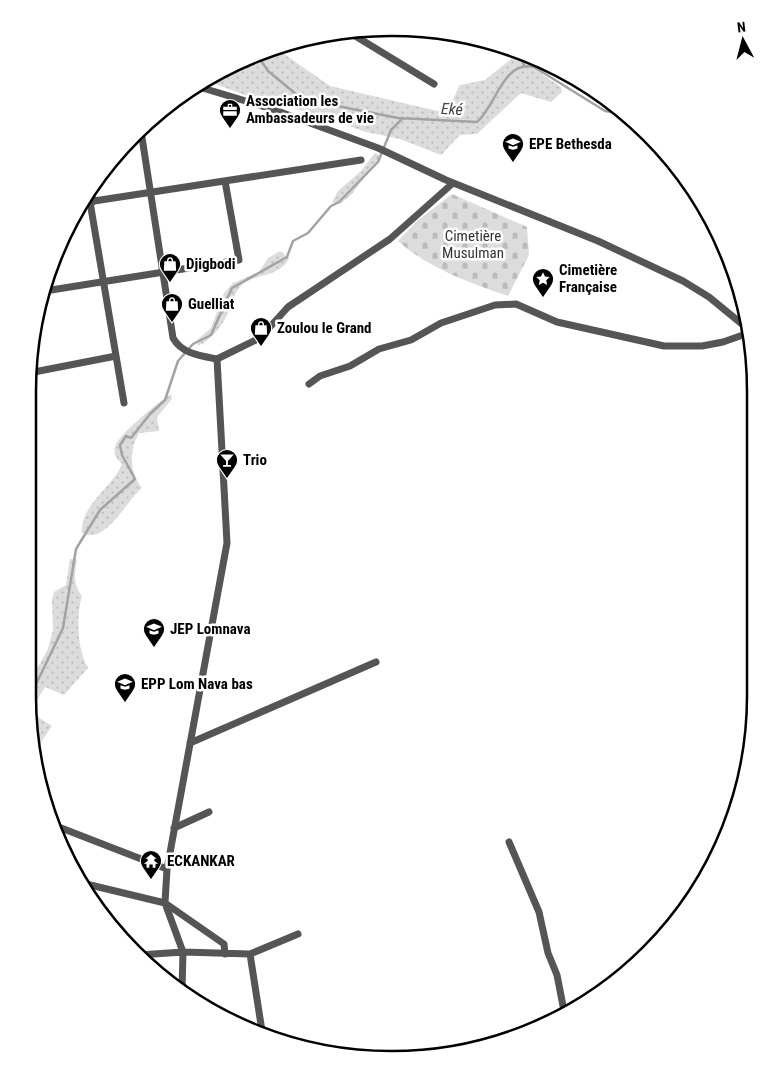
<svg xmlns="http://www.w3.org/2000/svg" width="783" height="1087" font-family="'Roboto Condensed',sans-serif">
<style>
.grass{fill:url(#grass-dots)}
.cemetery{fill:url(#cemetery-stones)}
.lines{fill:none;stroke-linecap:round;stroke-linejoin:round}
.stream{stroke:#a3a3a3;stroke-width:2.5}
.minor{stroke:#555;stroke-width:7}
.labels{text-anchor:middle;dominant-baseline:central;stroke-width:5;stroke-linejoin:round;paint-order:stroke}
.poi-label{font-size:15px;font-weight:bold;fill:#000;stroke:#fff;text-anchor:start}
.park-label{font-size:15px;fill:#333;stroke:#fff}
.water-label{font-size:16px;font-style:italic;fill:#444;stroke:#fff}
.rim{fill:none;stroke:#000;stroke-width:2.5}
</style>
<defs>
<pattern id="grass-dots" width="8" height="8" patternUnits="userSpaceOnUse" patternTransform="scale(1.25)"><rect width="8" height="8" fill="#dcdcdc"/><path d="M2 2h.1M6 6h.1" fill="none" stroke="#bbb" stroke-width="1.8" stroke-linecap="round"/></pattern>
<pattern id="cemetery-stones" width="16" height="16" patternUnits="userSpaceOnUse" patternTransform="scale(1.25)"><rect width="16" height="16" fill="#dcdcdc"/><path d="M2 7V4a2 2 0 0 1 4 0v3zM10 15v-3a2 2 0 0 1 4 0v3z" fill="#bbb"/></pattern>
</defs>
<rect width="100%" height="100%" fill="#fff"/>
<!-- grass -->
<path class="grass" d="M274,47l56,39 116,27 14,-28 25,-5 25,-20 3,-10 8,3 2,5 17,5 3,12 18,12 1,5 -11,10 -30,-9 -44,41 -17,1 -19,20 -41,-16 -34,-7 -51,-18 -59,-15 -52,-19z
M560,70l53,33 6,5 -21,-7 -17,-13 -30,-17z
M375,153l4,2 -1,5 -27,35 -11,9 -8,-2 6,-11 23,-20z
M280,251l9,8c-13,21 -36,13 -49,28 -5,5 -7,15 -10,21 -6,16 -17,31 -32,38l-1,-6 14,-12 13,-35 9,-10 26,-11 9,-14z
M171,394l1,5 -15,18 2,14 -20,2c-10,17 -10,39 3,55 -15,12 -39,60 -60,44 -1,-28 31,-45 40,-68 -5,-5 -9,-9 -7,-17 3,-13 44,-45 56,-53z
M70,559h7c-2,15 -5,24 5,37 -6,20 -5,53 6,72l-24,27 -19,-8 -12,19 -1,7 20,13 -17,25 -7,-66 20,-36 5,-19 -1,-31 2,-7 12,-7z"/>
<!-- cemetery -->
<path class="cemetery" d="M452,194l75,33 2,28 -21,41c-40,-14 -78,-27 -110,-55l20,-21z"/>
<g class="lines">
<!-- stream -->
<path class="stream" d="M519,53l5,12
M257,55l11,16 34,28 96,19 79,4c19,-16 26,-62 57,-55l71,44 20,3
M28,701l35,-73 13,-79 24,-39 35,-31 -13,-24 -2,-10 6,-9 5,2 19,-24 15,-14 13,-39 15,-17 18,-9 21,-47 55,-31 6,-16 15,-8 23,-27 8,-4 39,-40 13,-32 12,-12"/>
<!-- minor -->
<path class="minor" d="M347,31l87,53
M196,86l76,23 106,39 68,32 152,61 85,40 26,16 39,32
M141,131l32,207c9,16 28,18 44,21
M91,191l2,11
M90,202l34,201
M81,203l280,-43
M45,291l194,-31 -14,-79
M34,372l82,-16
M309,384l11,-8 30,-10 29,-17 32,-9 30,-17 54,-18 21,-1 41,18 107,24h38l21,-4 20,-7 5,-5
M190,743l186,-81
M56,826l111,43
M174,828l35,-16
M509,842l30,70 9,41 9,22 7,36
M82,883l83,20 59,41 1,10
M250,954l12,77
M139,955l44,-3 67,2 48,-20
M182,990l1,-38 -18,-49 2,-34 60,-326 -10,-184 43,-21 28,-31 102,-68 63,-56"/>
</g>
<!-- icons -->
<defs>
<g id="office-pin" transform="scale(1.125)"><path d="M0 17L-7.5 6A9.5 9.5 0 1 1 7.5 6Z" fill="#000" stroke="#fff"/><path d="M-6-3h4V-5.5h4V-3h4V5H-6ZM-1-4.5V-3h2v-1.5ZM-6 0V1H6V0Z" fill="#fff"/></g>
<g id="school-pin" transform="scale(1.125)"><path d="M0 17L-7.5 6A9.5 9.5 0 1 1 7.5 6Z" fill="#000" stroke="#fff"/><path d="M0-5L7-2L0 1L-7-2ZM-4 1L0 2.5L4 1V4Q0 6-4 4Z" fill="#fff"/></g>
<g id="shop-pin" transform="scale(1.125)"><path d="M0 17L-7.5 6A9.5 9.5 0 1 1 7.5 6Z" fill="#000" stroke="#fff"/><path d="M-5-2.5h2.3a2.7 3.5 0 0 1 5.4 0H5L5.5 6h-11ZM-1.5-2.5h3a1.5 2.3 0 0 0-3 0Z" fill="#fff"/></g>
<g id="sight-pin" transform="scale(1.125)"><path d="M0 17L-7.5 6A9.5 9.5 0 1 1 7.5 6Z" fill="#000" stroke="#fff"/><path d="M0-6L1.8-2.2L6-1.7L2.9 1.2L3.7 5.4L0 3.3L-3.7 5.4L-2.9 1.2L-6-1.7L-1.8-2.2Z" fill="#fff"/></g>
<g id="bar-pin" transform="scale(1.125)"><path d="M0 17L-7.5 6A9.5 9.5 0 1 1 7.5 6Z" fill="#000" stroke="#fff"/><path d="M-6-5H6L.8 .8V4.5H3.5V6h-7V4.5H-.8V.8Z" fill="#fff"/></g>
<g id="temple-pin" transform="scale(1.125)"><path d="M0 17L-7.5 6A9.5 9.5 0 1 1 7.5 6Z" fill="#000" stroke="#fff"/><path d="M0-6L5-2H3V0L6.5 2.5H4V6H1.5V3h-3V6H-4V2.5H-6.5L-3 0V-2H-5Z" fill="#fff"/></g>
</defs>
<g fill-rule="evenodd">
<use href="#office-pin" x="230" y="110"/>
<use href="#school-pin" x="513" y="144"/>
<use href="#shop-pin" x="170" y="264"/>
<use href="#sight-pin" x="543" y="279"/>
<use href="#shop-pin" x="172" y="304"/>
<use href="#shop-pin" x="261" y="328"/>
<use href="#bar-pin" x="227" y="460"/>
<use href="#school-pin" x="154" y="629"/>
<use href="#school-pin" x="125" y="684"/>
<use href="#temple-pin" x="151" y="861"/>
</g>
<g class="labels">
<!-- poi labels -->
<g class="poi-label">
<text x="246" y="101">Association les<tspan x="246" dy="17">Ambassadeurs de vie</tspan></text>
<text x="529" y="144">EPE Bethesda</text>
<text x="186" y="264">Djigbodi</text>
<text x="559" y="270">Cimetière<tspan x="559" dy="17">Française</tspan></text>
<text x="188" y="304">Guelliat</text>
<text x="277" y="328">Zoulou le Grand</text>
<text x="243" y="460">Trio</text>
<text x="170" y="629">JEP Lomnava</text>
<text x="141" y="684">EPP Lom Nava bas</text>
<text x="167" y="861">ECKANKAR</text>
</g>
<!-- park labels -->
<g class="park-label">
<text x="473" y="236">Cimetière<tspan x="473" dy="17">Musulman</tspan></text>
</g>
<!-- water labels -->
<g class="water-label">
<text transform="translate(452 109) rotate(3)">Eké</text>
</g>
</g>
<!-- crop -->
<path d="M0 0H783V1087H0ZM391 36H392A355 355 0 0 1 747 391V696A355 355 0 0 1 392 1051H391A355 355 0 0 1 36 696V391A355 355 0 0 1 391 36Z" fill="#fff" fill-rule="evenodd"/>
<path class="rim" d="M391 36H392A355 355 0 0 1 747 391V696A355 355 0 0 1 392 1051H391A355 355 0 0 1 36 696V391A355 355 0 0 1 391 36Z"/>
<!-- north arrow -->
<g transform="translate(743 40) rotate(353)" stroke="#ffffff" stroke-width="4" paint-order="stroke">
<path d="M0-4L9 19L0 12L-9 19Z" fill="#000000"/>
<text y="-8" font-size="14" font-weight="bold" text-anchor="middle" fill="#000000">N</text>
</g>
</svg>
